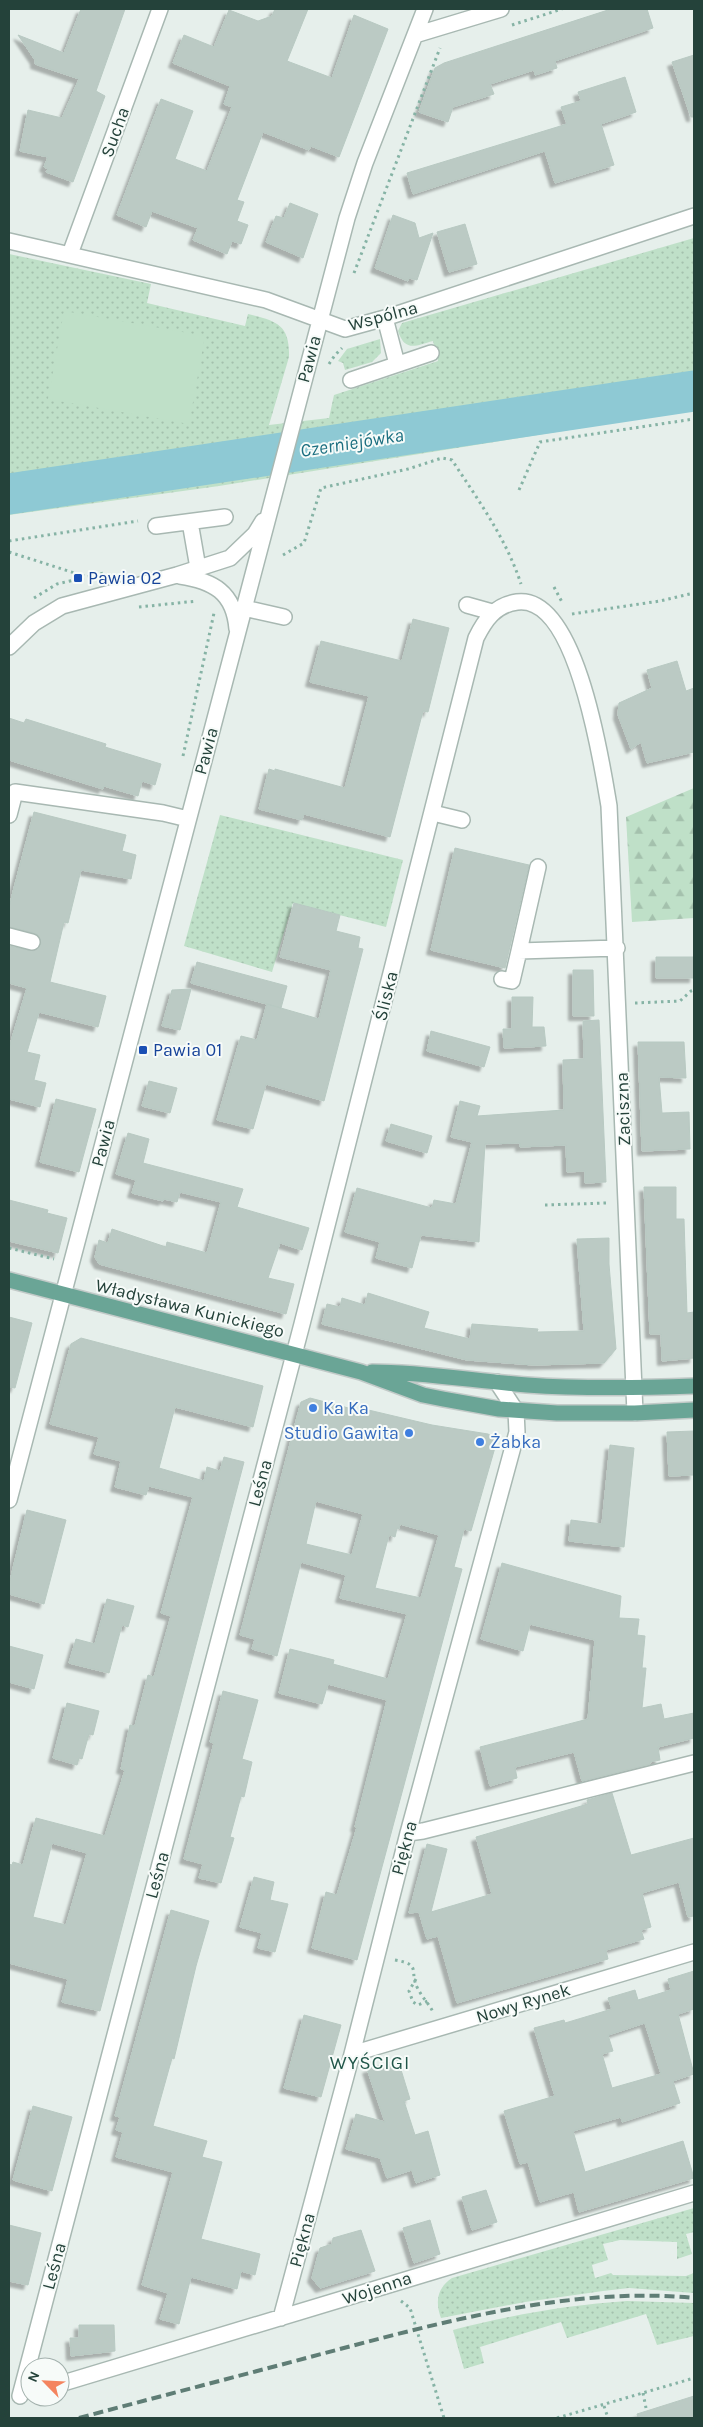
<svg xmlns="http://www.w3.org/2000/svg" width="703" height="2427" font-family="Karla,sans-serif">
<style>
.grass{fill:url(#grass-dots)}
.forest{fill:url(#forest-firs)}
.garden{fill:#bfe0c8}
.lines{fill:none;stroke-linecap:round;stroke-linejoin:round}
.river{stroke:#8ec9d4;stroke-width:41}
.building{fill:#bbcac4;stroke:#b8c9c2;fill-rule:evenodd;filter:url(#shadow)}
.minor-casing{stroke:#a8b8b2;stroke-width:18}
.major-casing{stroke:#c2cac8;stroke-width:18}
.path{stroke:#86b3a5;stroke-width:3;stroke-dasharray:2.5 4;stroke-linecap:butt}
.minor{stroke:#fff;stroke-width:15}
.major{stroke:#6aa596;stroke-width:15}
.rail{stroke:#5f7d75;stroke-width:4;stroke-dasharray:10 5;stroke-linecap:butt}
.transit-dot{fill:#1a4fb4;stroke:#f7fbf9;stroke-width:2}
.shop-dot{fill:#3f7fe0;stroke:#f7fbf9;stroke-width:2}
.labels{text-anchor:middle;dominant-baseline:central;stroke-width:4;stroke-linejoin:round;paint-order:stroke}
.street-label{font-size:18px;fill:#24423a;stroke:#f7fbf9}
.transit-label{font-size:18px;fill:#164399;stroke:#f7fbf9;text-anchor:start}
.shop-label{font-size:18px;fill:#366cbe;stroke:#f7fbf9;text-anchor:start}
.water-label{font-size:19px;font-style:italic;fill:#1c6f80;stroke:#f7fbf9}
.neighbourhood-label{font-size:19px;letter-spacing:1px;fill:#1f5548;stroke:#f7fbf9}
</style>
<defs>
<pattern id="grass-dots" width="8" height="8" patternUnits="userSpaceOnUse" patternTransform="scale(1.25)"><rect width="8" height="8" fill="#bfe0c8"/><path d="M2 2h.1M6 6h.1" fill="none" stroke="#a4c1ad" stroke-width="1.8" stroke-linecap="round"/></pattern>
<pattern id="forest-firs" width="22" height="20" patternUnits="userSpaceOnUse" patternTransform="scale(1.25)"><rect width="22" height="20" fill="#bfe0c8"/><path d="M5 1l3.5 6h-7zM16 11l3.5 6h-7z" fill="#a4c1ad"/></pattern>
<filter id="shadow"><feDropShadow dx="-4.5" dy="4.5" stdDeviation="1" flood-color="#0004"/></filter>
</defs>
<rect width="100%" height="100%" fill="#e6efeb"/>
<!-- grass -->
<path class="grass" d="M694,238v172l-475,76 -210,29v-261l142,30 -4,19 98,23 3,-12c28,7 42,10 41,43l-20,68 60,-7 5,-23 104,-34 -5,-20c-18,5 -28,11 -35,-10l4,-8z
M380,339l1,14 -9,9 -27,8 -2,-7 -5,-2 9,-12z
M220,815l183,45 -17,67 -93,-24 -21,69 -88,-26z
M694,2208v24l-8,2 6,20 -15,5v-17l-57,-2 -17,4 5,16 -16,5 3,13 16,-5 2,2 73,1 8,-3v20l-65,-5 -26,3 -78,11 -84,16c-6,-16 -4,-30 11,-40z
M627,2301l67,2v33l-37,9 -11,-31 -79,24 -6,-16 -81,25 4,16 -20,6 -11,-39c57,-15 115,-25 174,-29z"/>
<!-- forest -->
<path class="forest" d="M694,788v130l-62,4 -6,-105z"/>
<!-- garden -->
<path class="garden" d="M64,311l141,25 -16,88 -141,-25z"/>
<g class="lines">
<!-- river -->
<path class="river" d="M9,494l685,-103"/>
</g>
<!-- building -->
<path class="building" d="M81,9h44l-29,82 9,5 -32,86 -27,-10 2,-3 -4,-2 4,-10 -28,-6 8,-41 34,8 17,-39 -44,-15v-4l-17,-25 46,18z
M275,9h33l-21,52 45,17 22,-63 34,14 -49,128 -28,-11 -2,4 -46,-18 -26,68 7,2 -7,19 11,4 -7,19 -9,-3 -5,13 -34,-14 5,-12 -46,-17 -6,16 -29,-12 44,-116 32,12 -18,48 32,12 25,-64 -8,-3 6,-18 -57,-23 11,-28 30,12 15,-37 29,11 14,-5z
M611,9h36l6,19 -98,33 2,7 -22,7 -1,-5 -44,14 4,10 -41,13 -5,15 -29,-10 16,-44 9,-5z
M694,55v62h-3l-19,-55z
M625,77l11,35 -35,12 13,41 -59,18 -10,-32 -132,43 -6,-21 160,-49 -6,-17 20,-6 -3,-9z
M290,203l28,11 -15,44 -37,-16 10,-26 8,2z
M393,215l22,8 4,15 14,-5 -16,47 -8,-2 -1,3 -33,-13z
M465,224l12,40 -28,8 -12,-40z
M413,619l36,9 -21,84 -5,-1 -33,126 -86,-23 -2,6 -43,-11 10,-40 6,2v-2l70,19 24,-92 -59,-14 11,-41 81,20z
M677,661l9,30 8,-3v64l-47,11 -6,-21 -10,7 -13,-34 1,-12 33,-15 -5,-18z
M9,718l15,5 2,-4 80,25 -1,3 56,17 -6,21 -13,-4 -4,15 -34,-10 -1,3 -94,-29z
M34,812l92,23 -4,16 14,4 -5,24 -50,-9 -13,53 -4,-1 -14,60 56,14 -8,31 -59,-15 -12,40 13,3 -6,25 12,3 -6,24 -31,-8v-51l18,-60 -18,-5v-37l25,5 7,-7 -2,-8 -4,-3 -26,-6v-20z
M455,848l74,17 -24,103 -74,-18z
M294,903l46,12 -4,16 24,6 -2,11 5,1 -39,152 -58,-17 -13,45 -36,-9 24,-84 16,4 10,-36 52,15 12,-49 -51,-13z
M656,957h38v21h-38z
M197,962l90,24 -6,22 -90,-25z
M573,970h20l1,46h-21z
M191,989l-11,41 -18,-4 10,-36z
M512,997h21l-1,30h12l2,19 -42,2 -1,-19h9z
M599,1020l7,162 -21,1v-12l-18,1 -1,-27 -46,2v-4l-35,1 -6,98 -58,-7 -9,33 -36,-10 4,-16 -35,-10 12,-44 75,20 2,-8 22,4 16,-62 -21,-5 9,-36 20,5 -3,10 87,-6 -1,-50 21,-1 -1,-38z
M431,1031l59,16 -6,20 -57,-16z
M638,1042h46l2,36 -27,-1 3,36 27,-1 1,37 -48,2z
M149,1081l28,7 -7,25 -28,-7z
M56,1099l40,10 -17,63 -39,-10z
M391,1124l41,12 -5,17 -41,-12z
M128,1133l21,6 -6,24 100,26 -6,18 72,21 -7,22 -22,-7 -12,35 26,6 -8,30 -187,-50 -4,-7 4,-17 9,3 4,-14 54,18 1,-5 40,11 14,-51 -41,-10 -3,10 -13,-3 -1,2 -31,-8 4,-13 -20,-6z
M644,1187h32v32h8l3,94 7,-1v46l-32,3 -1,-27h-11z
M9,1200l39,10 -1,3 20,5 -9,35 -49,-12z
M609,1238v26l7,85 -12,14 -70,2 -67,-5 -145,-36 5,-20 13,3 2,-9 23,7 3,-12 61,19 -5,16 46,11 2,-15 66,5 -1,3 47,-1 -7,-92z
M9,1317l23,6 -17,65 -6,-1z
M81,1338l182,48 -10,41 -78,-20 -16,61 45,13 3,-14 13,4 4,-14 20,5 -144,549 -38,-9 6,-23 -59,-16v-99l3,1 1,-3 10,3 13,-47 69,18 20,-66 -4,-1 9,-44 5,1 13,-51 6,2 17,-61 -10,-3 32,-116 -44,-11 -3,9 -31,-8 6,-26 -27,-7 5,-17 -49,-13 21,-80zM52,1843l35,10 -21,72 -33,-8z
M310,1398l50,13v-3l72,17 56,9 6,3 2,7 -25,87 -7,-2 -10,38 8,2 -105,391 -45,-12 14,-56 11,3 20,-68h-2l32,-127 -59,-16 -6,20 -43,-11 11,-44 44,11 -1,4 55,15 19,-65 -67,-16 6,-23 -45,-13 -24,94 -25,-7 3,-10 -15,-4 61,-233zM316,1501l47,13 -11,41 -46,-11zM400,1524l39,11 -18,63 -46,-10 14,-53 6,2 2,-9 2,1z
M694,1431v44l-25,1 -2,-44z
M610,1445l24,3 -10,99 -55,-6 2,-21 31,4z
M27,1510l39,10 -22,84 -35,-10v-9z
M502,1563l119,33 -2,22 20,1 -2,16 8,1 -3,32h4l-4,40 19,-4 3,15 30,-6v25l-36,9 2,13 -10,2v2l-68,17 -8,-29 -59,15 2,11 -27,8 -10,-39 108,-28 7,-79 -65,-16 -7,27 -42,-12z
M107,1599l27,7 -6,21 -6,-2 -13,48 -40,-10 7,-24 19,5z
M9,1646l34,9 -9,34 -25,-7z
M223,1691l35,9 -16,59 10,3 -8,35 -3,-1 -5,19 -6,22 4,1 -13,45 -22,-5 4,-14 -19,-5 30,-116 -4,-1z
M67,1703l32,8 -6,24 -4,-1 -7,25 -3,-1 -2,7 -24,-7z
M612,1793l19,62 63,-17v78l-6,1 -9,-35 -37,11 9,34 -10,3 3,9 -38,11 2,9 -151,44 -19,-67 -11,3 -8,-27 -10,1 18,-69 20,5 -16,63 61,-18 -16,-57 112,-33 -1,-4z
M254,1877l20,5 -4,18 18,4 -13,48 -17,-4 4,-15 -22,-6z
M171,1910l38,11 -13,45 -22,93 -2,-1 -19,68 54,15 -5,16 20,5 -21,77 59,15 -5,21 -14,-4 -4,18 -46,-12 -12,47 -19,-5 8,-26 -26,-8 31,-113 -57,-15 7,-25 -7,-2 4,-13 -5,-1z
M694,1971v38l-16,5 16,60 -21,7 7,22 -58,19 -1,-5 -48,14 12,41 98,-31 11,37 -115,34 -5,-20 -34,10 -12,-40 -8,2 -16,-53 51,-15 -21,-68 30,-8 1,3 47,-14 -4,-11 27,-8 3,10 33,-10 -3,-11zM645,2023l16,51 -49,14 -10,-34 11,-3 -5,-16z
M304,2015l37,10 -20,72 -37,-9z
M398,2060l12,39 -6,2 11,34 13,-4 12,44 -24,8 -4,-13 -25,8 -7,-20 -34,-9 10,-35 29,8 -18,-53z
M33,2106l39,11 -20,74 -39,-11z
M486,2190l11,32 -25,8 -10,-33z
M430,2220l10,34 -26,9 -11,-35z
M9,2225l32,8 -13,52 -19,-4z
M361,2230l14,41 -55,17 -8,-10 8,-30 12,-4 1,-6z
M79,2325h35l1,26 -44,5 -1,-18h9z
M694,2396v22h-56l-1,-4z"/>
<g class="lines">
<!-- minor casing -->
<g class="minor-casing">
<path id="minor" d="M415,35l86,-26
M9,241l257,59 79,29 40,-11 309,-102
M70,254l90,-245
M385,318l12,46
M351,380l80,-27
M190,522l8,46
M156,526l69,-9
M180,576c33,5 54,16 57,53
M467,605l25,7
M244,608l40,9
M9,647l25,-24 28,-17 115,-31 53,-17 25,-24 8,-13
M433,813l29,7
M9,815l6,-23 148,21 25,6
M538,867l-19,84 98,-3
M9,936l23,6
M502,979l10,2 7,-30
M9,1500l338,-1282 18,-55 60,-154
M408,1833l15,-2 271,-68
M352,2054l342,-102
M281,2318l71,-264 56,-221 109,-401 -1,-21 -19,-29
M60,2384l634,-191
M20,2396l282,-1072 174,-686c9,-18 19,-33 41,-36 60,-8 85,163 92,204l26,607"/>
</g>
<!-- major casing -->
<g class="major-casing">
<path id="major" d="M9,1280l352,92 62,23 20,4 56,10 58,4h78l59,-3
M372,1372c52,0 103,9 155,13 56,4 111,3 167,1"/>
</g>
<!-- path -->
<path class="path" d="M512,25l50,-16
M354,273l86,-225
M329,364l6,-9 7,-7
M519,490l21,-48 154,-23
M9,541l129,-20
M9,552l75,24
M283,555l21,-12 17,-55 87,-19 34,-11 10,2c26,40 54,78 69,124
M554,587l8,15
M34,598l23,-14 47,-11
M139,607l58,-6
M572,614l88,-13 34,-8
M183,756l31,-143
M635,1003l45,-2 11,-10 3,-1
M545,1205l62,-2
M9,1248l45,11
M395,1960c28,5 13,11 23,29 4,8 11,15 15,23
M416,1979l-7,12 4,11 5,3 10,-4
M401,2301l9,7 34,110
M643,2393l3,15
M604,2406l4,12
M557,2418l137,-40"/>
<!-- minor -->
<use href="#minor" class="minor"/>
<!-- major -->
<use href="#major" class="major"/>
<!-- rail -->
<path class="rail" d="M79,2418c82,-22 164,-43 246,-65 117,-31 248,-67 369,-55"/>
</g>
<!-- markers -->
<g class="transit-dot">
<rect x="73" y="573" width="10" height="10" rx="2.5"/>
<rect x="138" y="1045" width="10" height="10" rx="2.5"/>
</g>
<g class="shop-dot">
<circle cx="313" cy="1408" r="5"/>
<circle cx="409" cy="1433" r="5"/>
<circle cx="480" cy="1442" r="5"/>
</g>
<g class="labels">
<!-- street labels -->
<g class="street-label">
<text transform="translate(115 132) rotate(-70)">Sucha</text>
<text transform="translate(383 316) rotate(-15)">Wspólna</text>
<text transform="translate(309 359) rotate(-75)">Pawia</text>
<text transform="translate(206 751) rotate(-75)">Pawia</text>
<text transform="translate(386 996) rotate(-76)">Śliska</text>
<text transform="translate(623 1109) rotate(-92)">Zaciszna</text>
<text transform="translate(103 1143) rotate(-75)">Pawia</text>
<text transform="translate(190 1308) rotate(14)">Władysława Kunickiego</text>
<text transform="translate(260 1483) rotate(-75)">Leśna</text>
<text transform="translate(404 1848) rotate(-75)">Piękna</text>
<text transform="translate(157 1875) rotate(-75)">Leśna</text>
<text transform="translate(523 2003) rotate(-17)">Nowy Rynek</text>
<text transform="translate(302 2240) rotate(-75)">Piękna</text>
<text transform="translate(54 2266) rotate(-75)">Leśna</text>
<text transform="translate(377 2288) rotate(-18)">Wojenna</text>
</g>
<!-- transit labels -->
<g class="transit-label">
<text x="88" y="578">Pawia 02</text>
<text x="153" y="1050">Pawia 01</text>
</g>
<!-- shop labels -->
<g class="shop-label">
<text x="323" y="1408">Ka Ka</text>
<text x="399" y="1433" text-anchor="end">Studio Gawita</text>
<text x="490" y="1442">Żabka</text>
</g>
<!-- water labels -->
<g class="water-label">
<text transform="translate(352 443) rotate(-9)">Czerniejówka</text>
</g>
<!-- neighbourhood labels -->
<g class="neighbourhood-label">
<text x="370" y="2063">WYŚCIGI</text>
</g>
</g>
<!-- border -->
<rect width="703" height="2427" fill="none" stroke="#24423a" stroke-width="20"/>
<!-- north arrow -->
<g transform="translate(45 2382) rotate(294)"><circle r="24" fill="#f7fbf9" stroke="#a3b1ad"/>
<path d="M0-4L9 19L0 12L-9 19Z" fill="#f4845f"/>
<text y="-8" font-size="14" font-weight="bold" text-anchor="middle" fill="#24423a">N</text>
</g>
</svg>
